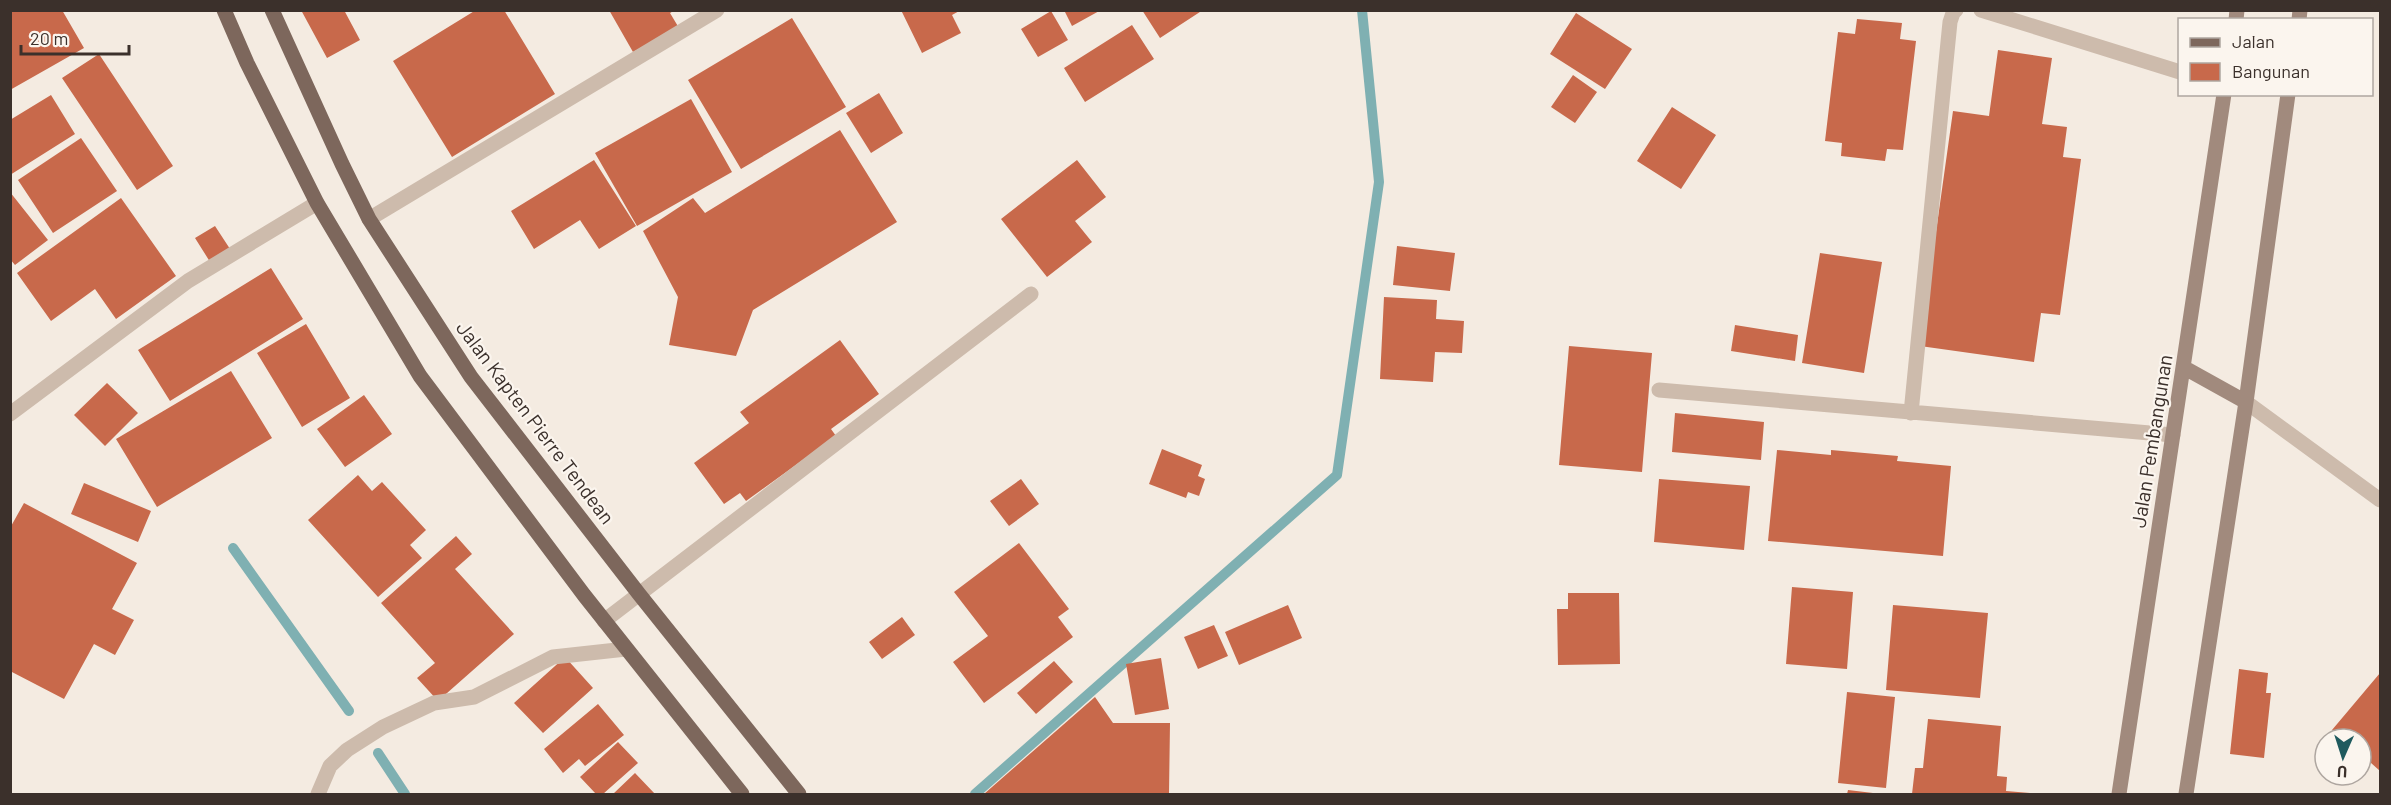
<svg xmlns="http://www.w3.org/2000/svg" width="2391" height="805" font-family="Barlow,sans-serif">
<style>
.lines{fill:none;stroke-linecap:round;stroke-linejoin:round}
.stream{stroke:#7fb0b2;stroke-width:10}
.building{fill:#c8694b}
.service{stroke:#cdbbac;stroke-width:15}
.minor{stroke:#cdbbac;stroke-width:15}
.secondary{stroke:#a18a7d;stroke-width:15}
.primary{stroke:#7d675c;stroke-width:15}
.labels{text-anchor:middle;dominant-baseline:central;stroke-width:4.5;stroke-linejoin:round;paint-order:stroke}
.street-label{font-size:20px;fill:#3b302b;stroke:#fbf5ee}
</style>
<rect width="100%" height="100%" fill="#f4ebe1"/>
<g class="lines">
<!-- stream -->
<path class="stream" d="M233,548l116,163
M378,753l27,41
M975,794l362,-319 42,-293 -17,-172"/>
</g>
<!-- building -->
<path class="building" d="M10,10h52l22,38 -74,42z
M301,10h43l16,30 -33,18z
M476,10h28l51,84 -103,63 -59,-96z
M609,10h66l-5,3 9,15 -46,24z
M901,10h60l-9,5 9,18 -39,20z
M1064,10h37l-29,16z
M1142,10h61l-43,28z
M1051,11l17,29 -30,17 -17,-28z
M1576,13l56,36 -27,40 -55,-35z
M792,18l54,89 -105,62 -53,-89z
M1857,19l45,4 -2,16 16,2 -13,109 -16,-1 -2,12 -44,-5 1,-13 -17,-2 13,-109 17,2z
M1132,25l22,34 -69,43 -21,-34z
M1998,50l54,8 -10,66 25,3 -4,30 18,2 -21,156 -19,-2 -7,49 -114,-16 33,-235 36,5z
M99,54l74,112 -36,24 -75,-112z
M1573,75l24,17 -22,31 -24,-16z
M879,93l24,40 -32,20 -25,-40z
M51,95l24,39 -65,41v-55z
M691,99l41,73 -95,54 -42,-73z
M1672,107l44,28 -35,54 -44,-28z
M840,130l57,92 -144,88 -17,46 -67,-11 9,-48 -35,-66 50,-33 12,15z
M81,138l36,53 -64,42 -35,-53z
M594,160l42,66 -37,23 -19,-29 -46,29 -23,-38z
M1077,160l29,37 -31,24 17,21 -45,35 -46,-58z
M10,192l38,48 -33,25 -5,-6z
M121,198l55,78 -60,43 -21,-30 -44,32 -34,-48z
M215,226l17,26 -20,13 -17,-27z
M1397,246l58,7 -5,38 -57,-6z
M1820,253l62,9 -18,111 -62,-10z
M271,268l32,51 -133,82 -32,-51z
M1384,297l53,3 -1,19 28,2 -2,32 -27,-1 -2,30 -53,-3z
M306,324l44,74 -48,29 -45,-74z
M1735,325l63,10 -3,26 -64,-10z
M840,340l39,54 -48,35 5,7 -90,65 -6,-8 -16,11 -30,-41 55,-40 -9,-11z
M1569,346l83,7 -10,119 -83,-7z
M231,371l41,67 -115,69 -41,-68z
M107,383l31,30 -33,33 -31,-31z
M364,395l28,39 -47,33 -28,-38z
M1675,413l89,9 -3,38 -89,-8z
M1162,449l40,16 -4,11 7,3 -6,17 -11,-4 -2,6 -37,-14z
M1777,450l54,5v-5l67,6 -1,5 54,5 -8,90 -175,-15z
M358,475l14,16 10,-9 44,48 -16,15 12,13 -44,39 -70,-77z
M1021,479l18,25 -30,22 -19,-25z
M1659,479l91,7 -6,64 -90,-8z
M84,483l67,28 -13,31 -67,-28z
M24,503l113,60 -25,46 22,11 -19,35 -21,-11 -30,55 -54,-28v-143z
M456,536l16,18 -17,15 59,65 -76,67 -21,-23 18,-15 -54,-60z
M1019,543l50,66 -11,8 15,20 -89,66 -31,-41 35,-26 -34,-44z
M1792,587l61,5 -6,77 -61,-5z
M1568,593h51l1,71 -62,1 -1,-56h11z
M1288,605l14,33 -63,27 -14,-33z
M1893,605l95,8 -8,85 -94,-8z
M902,617l13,18 -33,24 -13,-17z
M1214,625l14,31 -30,13 -14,-32z
M565,657l28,31 -50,45 -29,-30z
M1161,658l8,51 -34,6 -9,-51z
M1054,661l19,21 -37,32 -19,-21z
M2239,669l29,4 -2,20h5l-7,65 -34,-4z
M2380,673v98l-19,-17v-15h-19l-10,-9z
M1847,692l48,5 -9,91 -48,-5z
M1095,697l18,26h57l-1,71h-185z
M598,704l26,31 -39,31 -6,-7 -16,14 -19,-24z
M1928,719l73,7 -4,50 10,1 -1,14 24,2v1h-118l3,-26h8z
M618,742l20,21 -35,31h-7l-16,-17z
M635,773l20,21h-42z
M1848,790l25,3v1h-26z"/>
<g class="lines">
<!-- service -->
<path class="service" d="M1981,10l199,62
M1659,390l514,45
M1911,413l39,-391 3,-9 3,-3"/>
<!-- minor -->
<path class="minor" d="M369,219l348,-209
M2246,402l134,98
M10,414l178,-133 129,-78
M604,621l427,-327
M318,794l12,-28 17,-16 36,-23 51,-24 40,-6 79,-40 73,-8"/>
<!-- secondary -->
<path class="secondary" d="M2236,20l1,-10
M2299,20l1,-10
M2183,367l63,35
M2119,794l105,-700
M2186,794l60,-392 42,-308"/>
<!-- primary -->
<path class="primary" d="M224,10l23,53 70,140 103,173 164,219 158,199
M272,10l70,154 27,55 102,158 168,217 160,200"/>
</g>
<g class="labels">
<!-- street labels -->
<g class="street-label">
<text transform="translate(536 422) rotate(53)">Jalan Kapten Pierre Tendean</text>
<text transform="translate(2151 441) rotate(-81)">Jalan Pembangunan</text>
</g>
</g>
<!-- border -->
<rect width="2391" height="805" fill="none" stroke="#3b302b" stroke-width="24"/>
<!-- legend -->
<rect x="2178" y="18" width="195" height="78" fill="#fbf5ee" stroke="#aea6a0" stroke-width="1.5"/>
<rect x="2190" y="38" width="30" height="9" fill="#7d675c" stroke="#aea6a0" stroke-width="1.5"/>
<text x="2232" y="48" font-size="18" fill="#3b302b">Jalan</text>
<rect x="2190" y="63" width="30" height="18" fill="#c8694b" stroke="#aea6a0" stroke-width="1.5"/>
<text x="2232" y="78" font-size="18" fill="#3b302b">Bangunan</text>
<!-- north arrow -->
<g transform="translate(2343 757) rotate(183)"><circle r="28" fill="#fbf5ee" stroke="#aea6a0" stroke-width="1.5"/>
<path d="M0-4.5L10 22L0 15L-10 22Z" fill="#1f5a5e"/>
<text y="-9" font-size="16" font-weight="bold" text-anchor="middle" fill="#3b302b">U</text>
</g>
<!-- scale -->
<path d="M21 45v9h108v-9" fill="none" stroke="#3b302b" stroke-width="3"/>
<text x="30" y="45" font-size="18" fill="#3b302b" stroke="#fbf5ee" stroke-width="4.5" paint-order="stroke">20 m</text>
</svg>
